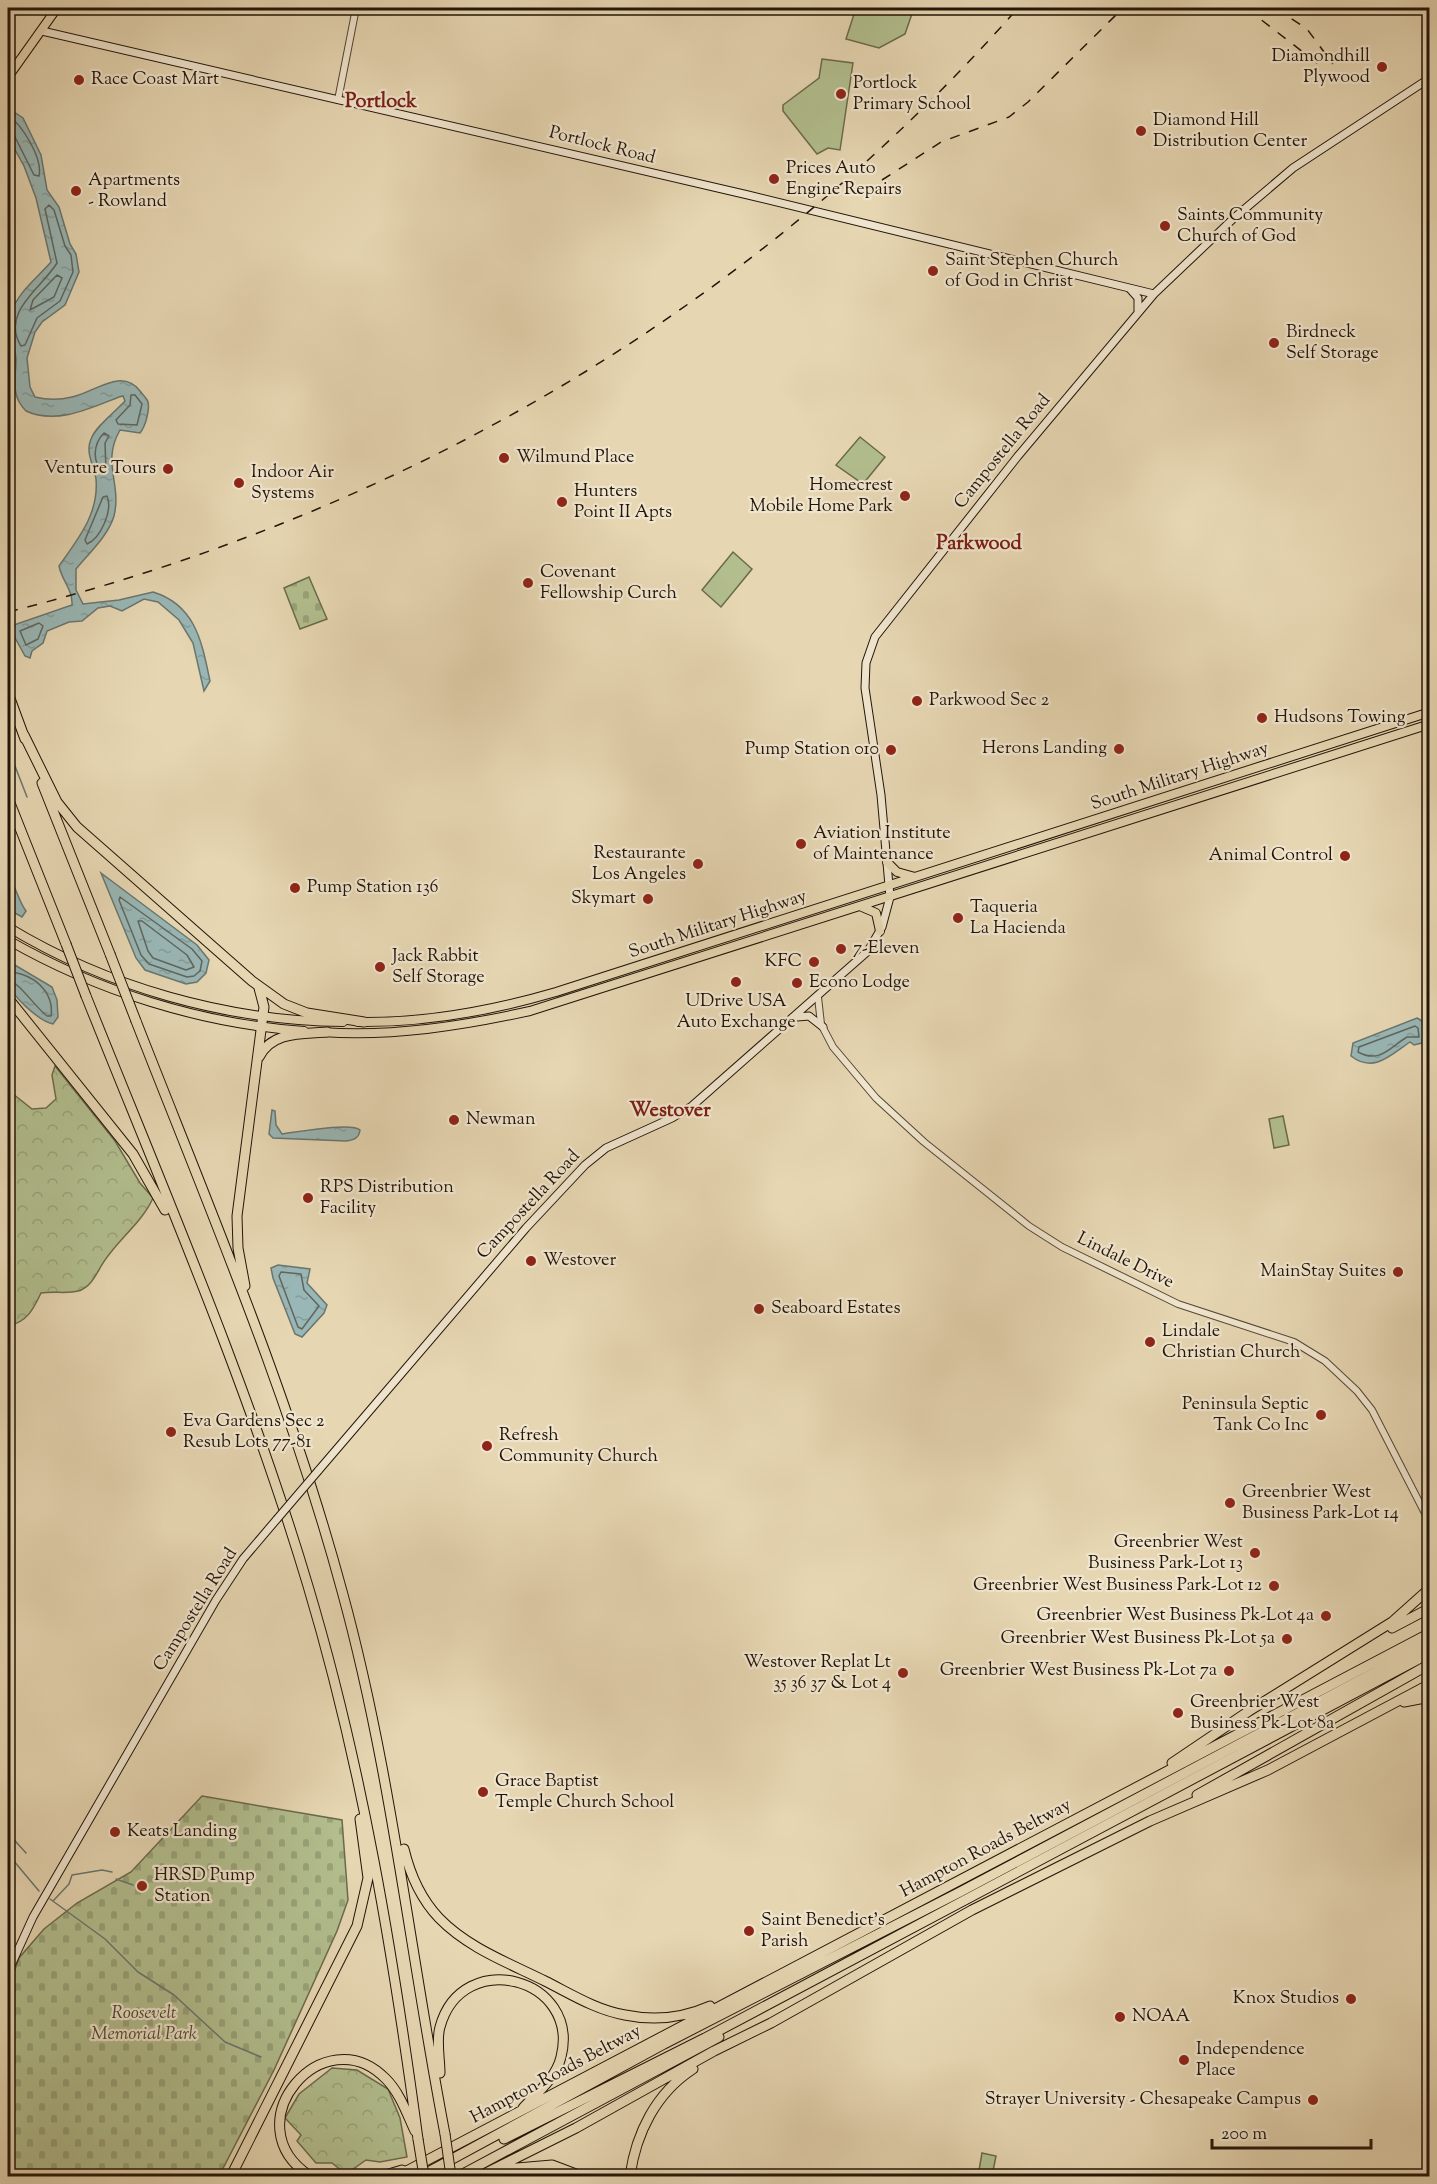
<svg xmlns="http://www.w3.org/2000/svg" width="1437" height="2184" font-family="'Sorts Mill Goudy',serif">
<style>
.green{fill:#b2be8e;stroke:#6a6a4b;stroke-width:1.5}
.forest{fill:url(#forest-crowns);stroke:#6a6a4b;stroke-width:1.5}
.cemetery{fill:url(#cemetery-stones);stroke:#6a6a4b;stroke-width:1.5}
.water{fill:url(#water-ripples);stroke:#697670;stroke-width:1.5}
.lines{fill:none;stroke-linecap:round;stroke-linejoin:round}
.shore{stroke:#5e665f;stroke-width:1.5}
.stream{stroke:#697670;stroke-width:1.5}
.tertiary-casing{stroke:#534532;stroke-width:8}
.secondary-casing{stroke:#221508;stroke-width:9}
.primary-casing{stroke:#221508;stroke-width:10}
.motorway-casing{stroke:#221508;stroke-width:11}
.tertiary{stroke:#efe4cd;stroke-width:6}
.secondary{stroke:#efe4cd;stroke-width:7}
.primary{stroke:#e6d6b2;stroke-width:8}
.motorway{stroke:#e6d6b2;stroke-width:9}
.rail{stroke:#221508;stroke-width:1.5;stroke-dasharray:10 10;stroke-linecap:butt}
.secondary-bridge-casing{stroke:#221508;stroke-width:9;stroke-linecap:butt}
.motorway-bridge-casing{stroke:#221508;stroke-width:11;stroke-linecap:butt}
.secondary-bridge{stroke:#efe4cd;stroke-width:7}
.motorway-bridge{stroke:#e6d6b2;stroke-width:9}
.poi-dot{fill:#8f2418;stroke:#efe4cd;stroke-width:2}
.labels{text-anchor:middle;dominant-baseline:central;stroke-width:4.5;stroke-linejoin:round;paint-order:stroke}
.poi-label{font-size:18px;fill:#221508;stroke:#efe4cd;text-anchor:start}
.street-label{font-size:18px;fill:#221508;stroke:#efe4cd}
.park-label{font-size:18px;font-style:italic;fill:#4d4830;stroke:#efe4cd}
.neighbourhood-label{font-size:20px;font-weight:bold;fill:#7a1f14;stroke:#efe4cd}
</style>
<defs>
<pattern id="forest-crowns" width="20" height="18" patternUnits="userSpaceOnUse" patternTransform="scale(1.5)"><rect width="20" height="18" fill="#b2be8e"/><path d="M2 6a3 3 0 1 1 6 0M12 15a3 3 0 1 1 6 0" fill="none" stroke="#99a279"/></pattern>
<pattern id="cemetery-stones" width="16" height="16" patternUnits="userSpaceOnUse" patternTransform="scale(1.5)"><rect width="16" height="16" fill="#b2be8e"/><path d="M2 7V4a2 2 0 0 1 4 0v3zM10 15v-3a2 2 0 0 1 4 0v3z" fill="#99a279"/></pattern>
<pattern id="water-ripples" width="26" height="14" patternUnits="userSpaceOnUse" patternTransform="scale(1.5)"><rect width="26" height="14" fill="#99b7b6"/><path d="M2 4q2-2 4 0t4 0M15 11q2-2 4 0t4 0" fill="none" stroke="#849c9b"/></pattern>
</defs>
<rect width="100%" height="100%" fill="#e6d6b2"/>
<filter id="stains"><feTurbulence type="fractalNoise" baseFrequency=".00333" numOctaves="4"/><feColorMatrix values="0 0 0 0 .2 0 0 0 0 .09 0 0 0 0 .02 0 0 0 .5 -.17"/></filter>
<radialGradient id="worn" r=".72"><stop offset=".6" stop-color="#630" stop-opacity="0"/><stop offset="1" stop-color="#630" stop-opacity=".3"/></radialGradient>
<!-- green -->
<path class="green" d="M856,8h58l-9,26 -26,14 -33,-9z
M822,59l31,4 -13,87 -12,-2 -11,6 -34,-43v-6l36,-27z
M860,437l25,20 -22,27 -27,-19z
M733,552l19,17 -31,38 -19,-17z
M1283,1116l6,29 -15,3 -5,-29z
M982,2153l14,3 -4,20h-14z"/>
<!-- forest -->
<path class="forest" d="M55,1066l60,75 25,42 13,15c-12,27 -39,44 -53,70 -5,9 -11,20 -22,23 -10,3 -25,0 -37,2 -8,17 -14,29 -33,33v-236l24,19 14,-1 10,-9 -4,-24z
M332,2068l25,2 31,19 12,29 7,39 -27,5 -14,-2 -20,14 -14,-11h-16l-19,-22 4,-6 -16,-17 14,-24z"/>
<!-- cemetery -->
<path class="cemetery" d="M309,577l18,42 -27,10 -16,-41z
M202,1796l140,24 6,80 -11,31 -63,139 -55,106h-211v-187l11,-31 25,-29 33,-26 54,-31z"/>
<!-- water -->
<path class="water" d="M8,108l15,10 18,37 6,35 12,17 11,37 6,10 3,18 -14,33 -23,17 -7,10 -8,26 3,29 5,10c12,3 25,3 37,0 23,-5 50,-30 68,-6 2,3 7,7 8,11 2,9 -3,25 -8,31l-20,-3c-19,33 2,53 -6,86 -6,20 -25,37 -38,53v21l7,14 36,-4 34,-8c43,13 49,51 57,89l-6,10 -11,-48 -14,-23 -21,-18 -14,-3 -22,12 -12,-5 -12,2 -16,13 -13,1 -22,9 -4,12 -11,8 -2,7 -5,-2 -11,-20h-6v-9l64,-22c1,-15 -10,-24 -13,-39 19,-27 40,-52 37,-87 -2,-14 -11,-26 -5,-40 5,-13 24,-27 34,-38l-2,-5 -4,1c-28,11 -63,28 -93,14 -16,-16 -10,-32 -10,-52 -1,-15 -10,-31 -5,-46 7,-21 26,-35 40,-51l-15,-64 -12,-32 -16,-29z
M101,873l96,72 12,15 -3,13 -9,9 -11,2 -41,-14 -9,-12z
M8,875c8,12 11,27 18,36l-4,6 -14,-8z
M8,961l44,26 5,13 1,17 -5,7c-14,-3 -43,-29 -45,-43 -2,-6 -1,-14 0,-20z
M1417,1018c8,3 12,16 9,24l-12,3 -4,-3c-18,12 -36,32 -59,14l2,-13z
M272,1110l3,1 1,14 6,9c16,-2 69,-12 78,-4 -1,8 -6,10 -14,11l-73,-3 -4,-4z
M278,1265l32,4 -3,14 20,22 -3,8 -22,24 -7,-3 -22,-56 -2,-10z"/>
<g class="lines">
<!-- shore -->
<path class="shore" d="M8,115c14,10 35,43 31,61l-5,-1 -19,-38 -7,-2
M49,205l5,5 11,36 6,9 2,17 -13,29 -23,17 -12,27 -4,1c-21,-34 21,-58 36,-83l-12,-54z
M57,275l5,3 -8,19 -24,13 3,-10z
M131,395h4l7,9 -5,21 -19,-1 -2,-4 14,-15z
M104,433l5,3 -4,7 1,27 -3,3c-11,-11 -10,-29 1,-40z
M107,496c6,14 -6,42 -20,48l-2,-4 18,-43z
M39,623l4,3 -5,13 -12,6 -6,-14z
M120,897l72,52 10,12 -2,10 -6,5 -7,1 -38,-13 -8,-9 -22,-55z
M138,921h4l45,34 7,12 -8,3 -33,-12 -5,-7z
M8,969c4,4 7,3 13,5 19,6 33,22 30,42h-4c-11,-8 -29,-35 -39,-36
M1415,1026l3,2 1,9h-12c-17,10 -27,27 -49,15l1,-5z
M281,1272l20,2 3,16 15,16 -17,23 -4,-2 -19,-51z"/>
<!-- stream -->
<path class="stream" d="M8,748l19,49
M8,1833l18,20
M8,1854l31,37
M116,1879l17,6
M50,1899l55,40 33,33 36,23 51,47 36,15
M53,1901l16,-17 3,-9 30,-5 10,2"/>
<!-- tertiary casing -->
<g class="tertiary-casing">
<path id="tertiary" d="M338,100l18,-92
M818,997l3,27 12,23 43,51 48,44 105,84 33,21 116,57 116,38 31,19 32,30 15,19 58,113"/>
</g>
<!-- secondary casing -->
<g class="secondary-casing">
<path id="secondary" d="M42,31l706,164 406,99
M1130,289l8,9v13
M797,1017l12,-1 14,11
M318,1471l208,-243 59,-63 21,-17 66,-30 20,-12 176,-155 14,-24 8,-30 -9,-102 -16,-107 1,-25 9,-26 143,-181 136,-162 80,-76 59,-50 137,-90
M8,1972l25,-55 183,-317 27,-41 34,-40"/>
</g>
<!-- primary casing -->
<g class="primary-casing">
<path id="primary" d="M8,77l49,-69
M887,862l10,10 18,5
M862,907l14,6 4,18
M8,927c99,60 219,94 335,95
M8,940c89,51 193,84 296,91
M358,1022c67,1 133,-11 198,-30l874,-280
M322,1032c70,5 140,-6 208,-21l900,-287"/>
</g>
<!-- motorway casing -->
<g class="motorway-casing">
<path id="motorway" d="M8,693l17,46
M24,735l33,67 20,25 175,154 32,23 23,9 57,9
M42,783l68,171
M8,798l58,146
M86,996c78,195 162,389 222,590 54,180 85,367 110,553
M8,998l125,156 32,56
M136,1021c74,189 153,374 206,570 49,178 68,362 103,543
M259,1057c13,-26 43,-23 68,-25
M245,1286l-7,-38 -1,-32 27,-209 -5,-19
M1392,1628l38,-20
M1404,1702l26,-5
M1172,1763l77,-52 143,-89 38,-34
M1197,1795l233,-131
M404,1849c6,25 17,50 35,69 29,30 70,45 106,63 26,13 51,29 80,34 29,6 58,3 85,-9
M440,2073c0,-14 -4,-33 0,-46 22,-81 141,-49 121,30 -5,21 -24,36 -38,51
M504,2139l201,-101 725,-385
M504,2169l48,-4 29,11
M231,2176l126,-250 11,-48 -8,-59
M310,2176c-79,-52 14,-161 76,-97 14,14 21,35 29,52
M382,2176l20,-6
M397,2176l1033,-543
M421,2176l243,-132 296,-152 470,-249
M459,2176l260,-139
M480,2176l96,-48 138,-77 57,-28 201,-113 178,-89 118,-51 162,-86
M630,2176c6,-43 26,-83 63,-107"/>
</g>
<!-- tertiary -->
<use href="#tertiary" class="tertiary"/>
<!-- secondary -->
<use href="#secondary" class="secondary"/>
<!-- primary -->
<use href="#primary" class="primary"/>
<!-- motorway -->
<use href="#motorway" class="motorway"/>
<!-- rail -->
<path class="rail" d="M1246,8l75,58
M1275,8l32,21 26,35
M882,180l59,-38 68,-25 19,-15 95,-94
M8,612c393,-99 741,-299 1010,-604"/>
<!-- secondary-bridge casing -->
<g class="secondary-bridge-casing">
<path id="secondary-bridge" d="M277,1519l41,-48"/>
</g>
<!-- motorway-bridge casing -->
<g class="motorway-bridge-casing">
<path id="motorway-bridge" d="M66,944l20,52
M110,954l26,67
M445,2134l6,42
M418,2139l6,37"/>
</g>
<!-- secondary-bridge -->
<use href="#secondary-bridge" class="secondary-bridge"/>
<!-- motorway-bridge -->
<use href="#motorway-bridge" class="motorway-bridge"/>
</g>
<!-- markers -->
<g class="poi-dot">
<circle cx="1382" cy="67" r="6"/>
<circle cx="79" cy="80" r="6"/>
<circle cx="841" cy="94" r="6"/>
<circle cx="1141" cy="131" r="6"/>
<circle cx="774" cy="179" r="6"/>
<circle cx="76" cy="191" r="6"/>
<circle cx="1165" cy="226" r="6"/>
<circle cx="933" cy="271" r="6"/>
<circle cx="1274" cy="343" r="6"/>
<circle cx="504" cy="458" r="6"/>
<circle cx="168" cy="469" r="6"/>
<circle cx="239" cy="483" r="6"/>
<circle cx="905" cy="496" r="6"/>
<circle cx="562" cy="502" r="6"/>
<circle cx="528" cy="583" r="6"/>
<circle cx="917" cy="701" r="6"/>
<circle cx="1262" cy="718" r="6"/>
<circle cx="1119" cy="749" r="6"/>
<circle cx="891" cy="750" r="6"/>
<circle cx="801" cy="844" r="6"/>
<circle cx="1345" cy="856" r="6"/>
<circle cx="698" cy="864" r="6"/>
<circle cx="295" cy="888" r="6"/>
<circle cx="648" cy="899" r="6"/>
<circle cx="958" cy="918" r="6"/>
<circle cx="841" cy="949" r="6"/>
<circle cx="814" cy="962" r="6"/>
<circle cx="380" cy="967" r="6"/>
<circle cx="736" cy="982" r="6"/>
<circle cx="797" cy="983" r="6"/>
<circle cx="454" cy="1120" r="6"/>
<circle cx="308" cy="1198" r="6"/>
<circle cx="531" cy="1261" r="6"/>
<circle cx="1398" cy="1272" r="6"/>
<circle cx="759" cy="1309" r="6"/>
<circle cx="1150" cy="1342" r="6"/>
<circle cx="1321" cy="1415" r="6"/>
<circle cx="171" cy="1432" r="6"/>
<circle cx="487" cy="1446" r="6"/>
<circle cx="1230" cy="1503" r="6"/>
<circle cx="1255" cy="1553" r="6"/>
<circle cx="1274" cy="1586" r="6"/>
<circle cx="1326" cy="1616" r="6"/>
<circle cx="1287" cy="1639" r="6"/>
<circle cx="1229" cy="1671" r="6"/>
<circle cx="903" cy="1673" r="6"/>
<circle cx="1178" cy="1713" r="6"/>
<circle cx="483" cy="1792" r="6"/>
<circle cx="115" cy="1832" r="6"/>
<circle cx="142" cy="1886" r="6"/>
<circle cx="749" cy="1931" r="6"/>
<circle cx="1351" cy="1999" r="6"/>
<circle cx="1120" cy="2017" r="6"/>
<circle cx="1184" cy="2060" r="6"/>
<circle cx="1313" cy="2100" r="6"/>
</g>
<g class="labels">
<!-- poi labels -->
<g class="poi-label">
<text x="1370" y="57" text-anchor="end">Diamondhill<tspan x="1370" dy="21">Plywood</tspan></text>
<text x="91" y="80">Race Coast Mart</text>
<text x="853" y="84">Portlock<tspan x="853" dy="21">Primary School</tspan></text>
<text x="1153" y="121">Diamond Hill<tspan x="1153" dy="21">Distribution Center</tspan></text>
<text x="786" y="169">Prices Auto<tspan x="786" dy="21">Engine Repairs</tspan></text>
<text x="88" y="181">Apartments<tspan x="88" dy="21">- Rowland</tspan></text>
<text x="1177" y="216">Saints Community<tspan x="1177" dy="21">Church of God</tspan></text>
<text x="945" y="261">Saint Stephen Church<tspan x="945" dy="21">of God in Christ</tspan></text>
<text x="1286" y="333">Birdneck<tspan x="1286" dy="21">Self Storage</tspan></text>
<text x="516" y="458">Wilmund Place</text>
<text x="156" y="469" text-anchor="end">Venture Tours</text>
<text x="251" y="473">Indoor Air<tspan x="251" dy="21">Systems</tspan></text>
<text x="893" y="486" text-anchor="end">Homecrest<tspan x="893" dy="21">Mobile Home Park</tspan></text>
<text x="574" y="492">Hunters<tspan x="574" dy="21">Point II Apts</tspan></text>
<text x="540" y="573">Covenant<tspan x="540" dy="21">Fellowship Curch</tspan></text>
<text x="929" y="701">Parkwood Sec 2</text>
<text x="1274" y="718">Hudsons Towing</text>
<text x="1107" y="749" text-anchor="end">Herons Landing</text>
<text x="879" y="750" text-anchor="end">Pump Station 010</text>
<text x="813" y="834">Aviation Institute<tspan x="813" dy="21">of Maintenance</tspan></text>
<text x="686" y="854" text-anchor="end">Restaurante<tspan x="686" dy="21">Los Angeles</tspan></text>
<text x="1333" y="856" text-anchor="end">Animal Control</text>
<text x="307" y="888">Pump Station 136</text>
<text x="636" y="899" text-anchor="end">Skymart</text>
<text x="970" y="908">Taqueria<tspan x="970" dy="21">La Hacienda</tspan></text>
<text x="853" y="949">7-Eleven</text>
<text x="392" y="957">Jack Rabbit<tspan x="392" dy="21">Self Storage</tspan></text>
<text x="802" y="962" text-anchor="end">KFC</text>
<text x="809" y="983">Econo Lodge</text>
<text x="736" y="1002" text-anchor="middle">UDrive USA<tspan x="736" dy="21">Auto Exchange</tspan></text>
<text x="466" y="1120">Newman</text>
<text x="320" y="1188">RPS Distribution<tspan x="320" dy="21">Facility</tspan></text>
<text x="543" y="1261">Westover</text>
<text x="1386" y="1272" text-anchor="end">MainStay Suites</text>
<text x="771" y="1309">Seaboard Estates</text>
<text x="1162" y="1332">Lindale<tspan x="1162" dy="21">Christian Church</tspan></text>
<text x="1309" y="1405" text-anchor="end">Peninsula Septic<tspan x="1309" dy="21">Tank Co Inc</tspan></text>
<text x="183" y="1422">Eva Gardens Sec 2<tspan x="183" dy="21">Resub Lots 77-81</tspan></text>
<text x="499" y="1436">Refresh<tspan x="499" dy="21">Community Church</tspan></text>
<text x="1242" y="1493">Greenbrier West<tspan x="1242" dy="21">Business Park-Lot 14</tspan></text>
<text x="1243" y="1543" text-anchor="end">Greenbrier West<tspan x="1243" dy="21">Business Park-Lot 13</tspan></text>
<text x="1262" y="1586" text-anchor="end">Greenbrier West Business Park-Lot 12</text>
<text x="1314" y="1616" text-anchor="end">Greenbrier West Business Pk-Lot 4a</text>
<text x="1275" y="1639" text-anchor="end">Greenbrier West Business Pk-Lot 5a</text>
<text x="891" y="1663" text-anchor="end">Westover Replat Lt<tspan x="891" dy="21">35 36 37 &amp; Lot 4</tspan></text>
<text x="1217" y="1671" text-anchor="end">Greenbrier West Business Pk-Lot 7a</text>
<text x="1190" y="1703">Greenbrier West<tspan x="1190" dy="21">Business Pk-Lot 8a</tspan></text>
<text x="495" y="1782">Grace Baptist<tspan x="495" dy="21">Temple Church School</tspan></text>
<text x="127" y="1832">Keats Landing</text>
<text x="154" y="1876">HRSD Pump<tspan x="154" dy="21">Station</tspan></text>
<text x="761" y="1921">Saint Benedict's<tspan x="761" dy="21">Parish</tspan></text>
<text x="1339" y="1999" text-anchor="end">Knox Studios</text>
<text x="1132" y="2017">NOAA</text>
<text x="1196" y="2050">Independence<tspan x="1196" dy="21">Place</tspan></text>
<text x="1301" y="2100" text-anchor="end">Strayer University - Chesapeake Campus</text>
</g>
<!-- street labels -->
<g class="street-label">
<text transform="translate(602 146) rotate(14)">Portlock Road</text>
<text transform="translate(1003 452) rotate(-51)">Campostella Road</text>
<text transform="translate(1180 777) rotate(-18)">South Military Highway</text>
<text transform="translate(718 925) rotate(-18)">South Military Highway</text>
<text transform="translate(529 1205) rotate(-47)">Campostella Road</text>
<text transform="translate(1125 1261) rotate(26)">Lindale Drive</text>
<text transform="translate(196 1610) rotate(-58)">Campostella Road</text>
<text transform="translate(986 1849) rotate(-28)">Hampton Roads Beltway</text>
<text transform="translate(556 2075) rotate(-28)">Hampton Roads Beltway</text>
</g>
<!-- park labels -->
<g class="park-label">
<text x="144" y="2014">Roosevelt<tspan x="144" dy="21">Memorial Park</tspan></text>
</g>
<!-- neighbourhood labels -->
<g class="neighbourhood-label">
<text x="381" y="102">Portlock</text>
<text x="979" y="544">Parkwood</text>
<text x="670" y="1111">Westover</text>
</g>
</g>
<!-- margin -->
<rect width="1437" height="2184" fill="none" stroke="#e6d6b2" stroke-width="30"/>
<rect x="9" y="9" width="1419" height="2166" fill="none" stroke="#221508" stroke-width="3"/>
<rect x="15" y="15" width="1407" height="2154" fill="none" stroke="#221508" stroke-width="1.5"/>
<!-- scale -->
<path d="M1212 2139v9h159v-9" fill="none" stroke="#221508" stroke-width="3"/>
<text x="1221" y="2139" font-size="18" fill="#221508" stroke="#efe4cd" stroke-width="4.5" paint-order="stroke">200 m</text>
<rect width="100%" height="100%" filter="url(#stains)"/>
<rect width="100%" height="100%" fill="url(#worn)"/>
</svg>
